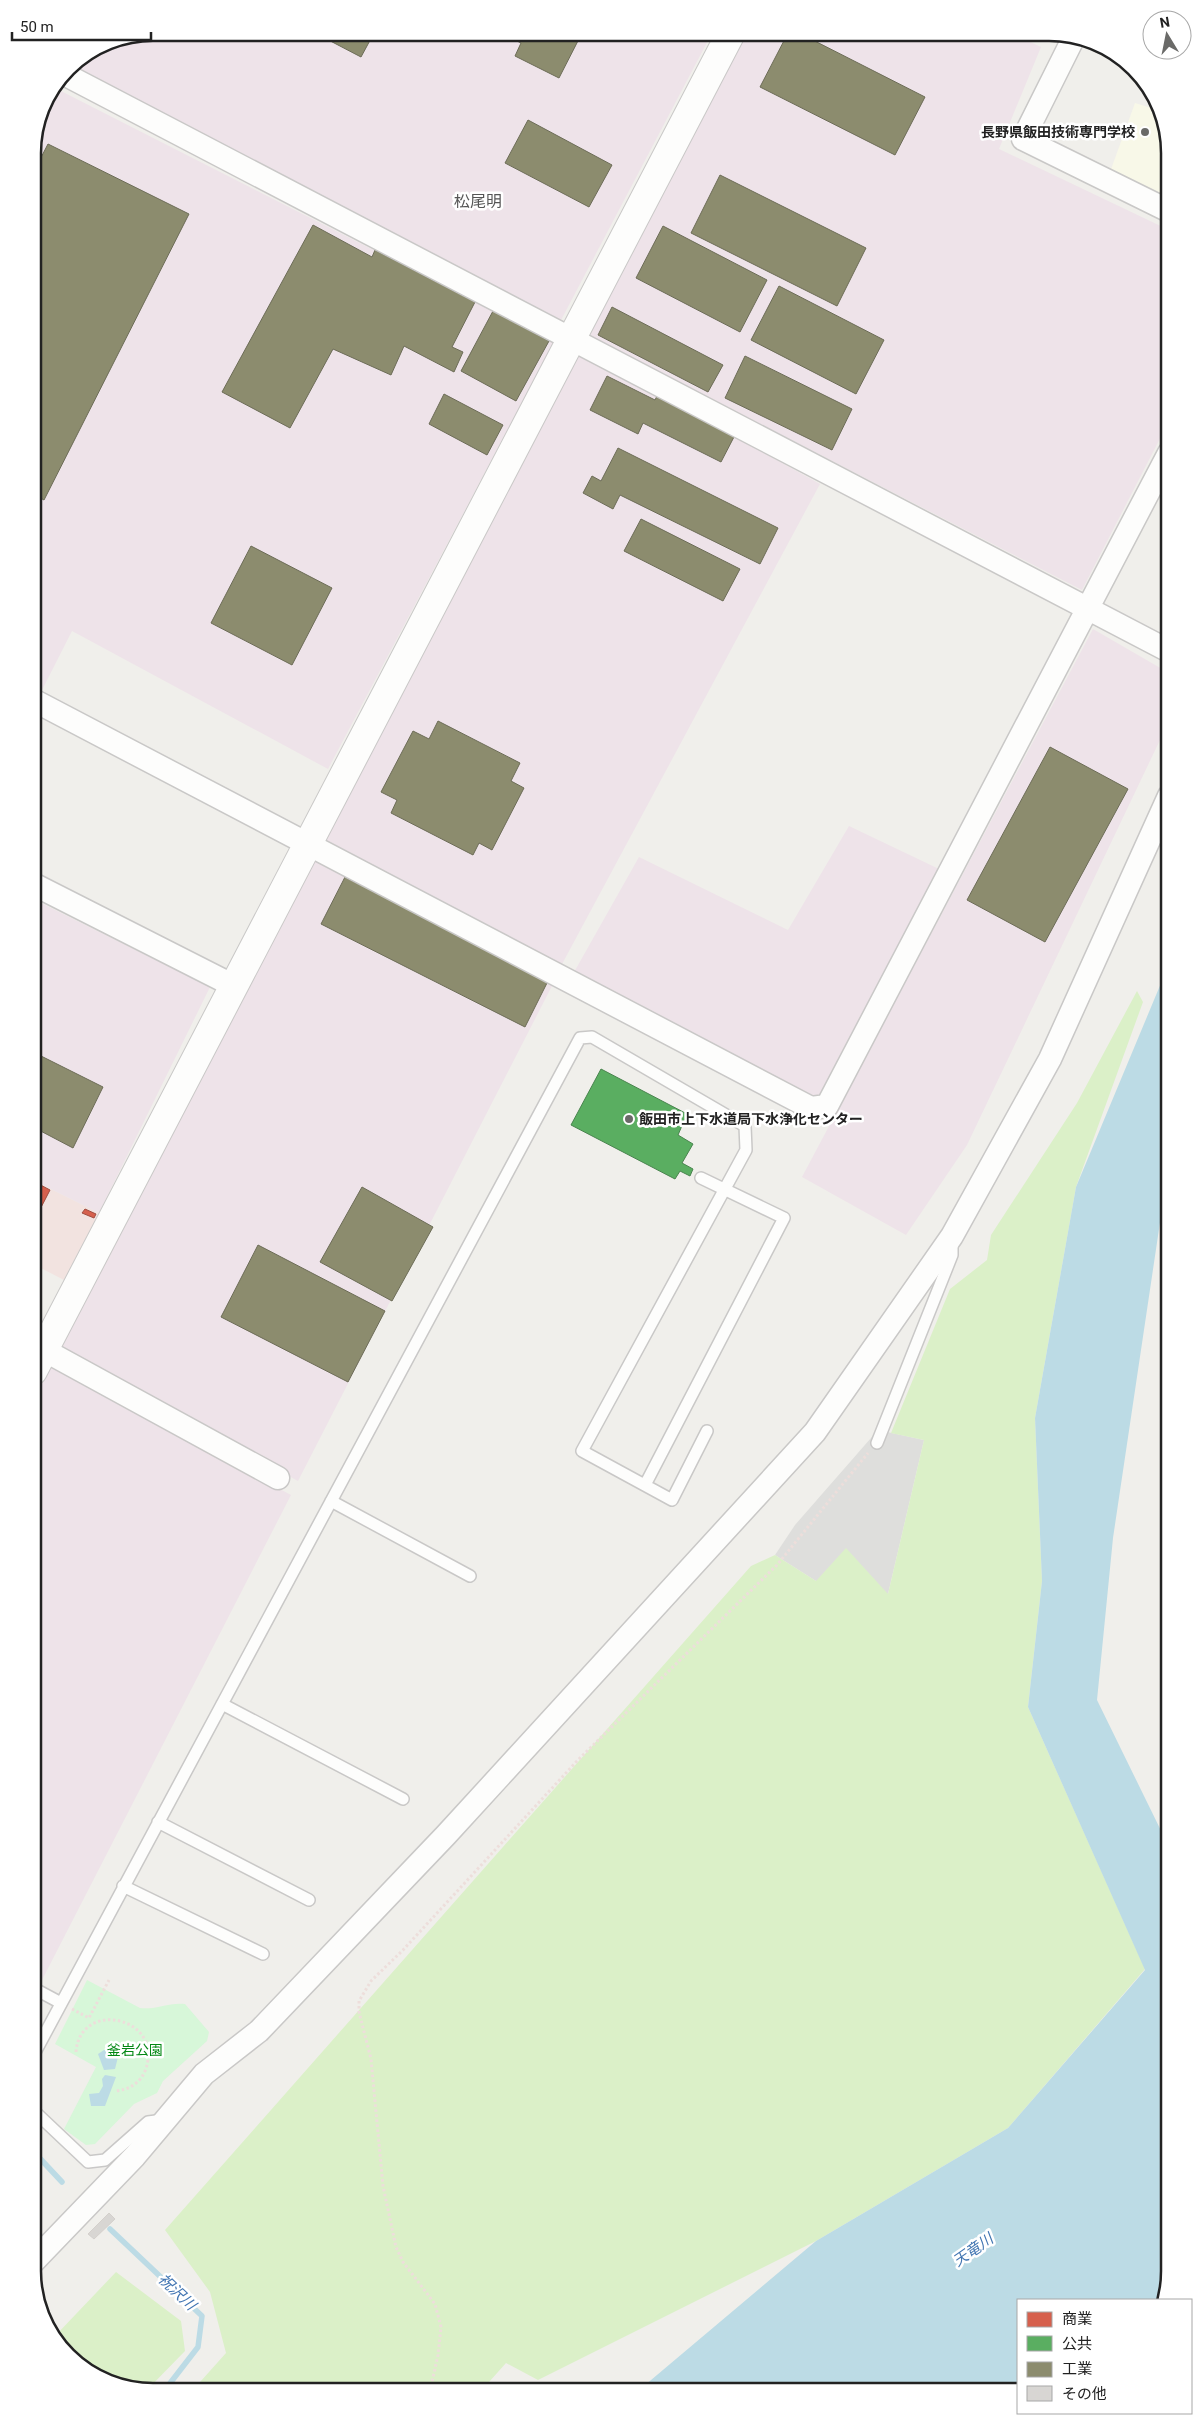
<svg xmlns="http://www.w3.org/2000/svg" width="1202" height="2424" font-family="Roboto,'Noto Sans JP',sans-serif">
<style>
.commercial{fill:#f2e3e0}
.industrial{fill:#eee3e9}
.education{fill:#f8f8e8}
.religious{fill:#dededc}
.grass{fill:#dbf0c8}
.park{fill:#d7f7d9}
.water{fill:#bcdbe5}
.shops{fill:#d6604d;stroke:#a04d40}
.public{fill:#5aae61;stroke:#49844e}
.industry{fill:#8c8c6e;stroke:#6c6c57}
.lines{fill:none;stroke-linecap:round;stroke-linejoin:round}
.stream{stroke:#bcdbe5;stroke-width:5.5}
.building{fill:#d8d6d3;stroke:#d4d0cc}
.service-casing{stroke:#c9c8c7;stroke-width:14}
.minor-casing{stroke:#c9c8c7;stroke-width:25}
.tertiary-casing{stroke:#c9c8c7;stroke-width:30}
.path{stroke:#eddedb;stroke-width:3;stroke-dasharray:2.5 2.5;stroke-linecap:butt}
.service{stroke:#fdfdfc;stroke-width:11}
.minor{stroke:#fdfdfc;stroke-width:22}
.tertiary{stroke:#fdfdfc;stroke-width:28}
.poi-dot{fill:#6a6a68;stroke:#fff;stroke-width:2}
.labels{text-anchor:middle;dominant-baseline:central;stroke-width:5;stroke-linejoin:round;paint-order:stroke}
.poi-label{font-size:14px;font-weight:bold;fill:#222;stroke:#fff;text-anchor:end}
.park-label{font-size:14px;fill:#038814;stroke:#fff}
.water-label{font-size:15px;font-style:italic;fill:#4175b2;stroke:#fff}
.quarter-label{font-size:16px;fill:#555;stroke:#fff}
.rim{fill:none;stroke:#222;stroke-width:2.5}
</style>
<rect width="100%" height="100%" fill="#f0efeb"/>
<!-- commercial -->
<path class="commercial" d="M33,1180l66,33 -35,67 -31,-16z"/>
<!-- industrial -->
<path class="industrial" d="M153,33h559l-152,289 -490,-256 37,-24z
M742,33h270l29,14 -42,102 170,81v191l-87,169 -498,-257z
M55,88l499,254 -226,427 -256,-138 -33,65 -6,-3v-547l6,-29z
M575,349l245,135 -259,482 -245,-125z
M1093,629l76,44v48l-202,424 -61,90 -104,-58z
M849,826l90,43 -122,231 -244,-126 66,-117 149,73z
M309,857l245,125 -256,499 -244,-134z
M33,899l177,88 -111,226 -66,-33z
M47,1364l244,131 -250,487 -8,-4v-587z"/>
<!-- education -->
<path class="education" d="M1135,103l26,8 8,42v44l-59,-25z"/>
<!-- religious -->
<path class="religious" d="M878,1430l46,10 -36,154 -72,-13 -41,-26 20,-30z"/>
<!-- grass -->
<path class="grass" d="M1137,991l6,11 -67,185 -41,231 7,163 -14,126 117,262 -137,159 -192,113 -278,139 -32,-17 -25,28h-289l34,-38 -16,-61 -45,-62 586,-664 24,-11 41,26 30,-33 42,46 36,-154 -33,-7 59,-144 37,-29 4,-25 86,-132z
M116,2272l65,49 4,30 -39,40 -66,-24 -24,-32z"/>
<!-- park -->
<path class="park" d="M87,1980l53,28c16,2 29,-6 45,-4l24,28 -2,9 -44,40 -6,12 -23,11 -39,40 -9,1 -22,-16 32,-62 -41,-23z"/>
<!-- water -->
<path class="water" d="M1169,964v198l-56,376 -16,162 72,147v424l-8,29h-143v91h-380l178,-150 192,-113 137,-158 -117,-263 14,-126 -7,-163 41,-231z
M113,2044l7,5 -5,20 -11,1 -6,-16z
M105,2075l11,2 -11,29h-14l-2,-12 10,-1 4,-7 -1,-7z"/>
<!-- shops -->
<path class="shops" d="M33,1181l17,9 -17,33z
M85,1209l11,5 -2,4 -12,-5z"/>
<!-- public -->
<path class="public" d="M601,1069l86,45 -9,21 15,9 -11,19 11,6 -3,7 -10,-5 -5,8 -104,-54z"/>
<!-- industry -->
<path class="industry" d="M315,33h59l-13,24z
M501,33h81l-23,45 -44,-22 6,-13z
M788,33h11l126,64 -30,58 -135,-68z
M528,120l84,45 -23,42 -84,-44z
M48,144l141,70 -145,286 -11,-6v-321z
M720,175l146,73 -29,58 -146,-73z
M313,225l59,32 3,-7 100,52 -23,45 11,5 -9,20 -50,-26 -13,29 -58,-26 -43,79 -68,-36z
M663,226l104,54 -27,52 -104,-54z
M779,286l105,54 -28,54 -105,-54z
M612,307l111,58 -15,27 -110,-57z
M493,311l56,30 -33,60 -55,-30z
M745,356l107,53 -20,41 -107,-52z
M607,376l48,24 2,-4 78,39 -14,27 -78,-39 -5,11 -48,-24z
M444,394l59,31 -16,30 -58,-31z
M618,448l160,80 -18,36 -140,-69 -7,14 -30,-16 9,-17 9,5z
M641,519l99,50 -17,32 -99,-50z
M251,546l81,42 -40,77 -81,-42z
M438,721l82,42 -9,18 13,7 -32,62 -13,-7 -6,12 -82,-42 6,-13 -16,-8 32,-61 16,8z
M1050,747l78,42 -83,153 -78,-42z
M345,877l203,104 -23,46 -204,-103z
M33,1052l70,35 -30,61 -40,-21z
M362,1187l71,40 -41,74 -72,-39z
M258,1245l127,66 -37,71 -127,-65z"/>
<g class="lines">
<!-- stream -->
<path class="stream" d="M33,2151l29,31
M110,2229l92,87 -4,31 -34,44"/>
</g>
<!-- building -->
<path class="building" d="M109,2213l6,6 -21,20 -6,-5z"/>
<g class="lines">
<!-- service casing -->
<g class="service-casing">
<path id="service" d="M877,1443l75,-188v-14
M645,1485l139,-267 -83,-40
M331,1501l139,75
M222,1704l181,95
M158,1822l151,78
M123,1886l140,68
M33,1988l28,15
M33,2056l547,-1018 12,-1 153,89 1,24 -164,301 90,49 35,-69
M33,2110l55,52 17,-2 43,-38 16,-2"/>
</g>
<!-- minor casing -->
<g class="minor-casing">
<path id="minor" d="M1073,39l-50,100 146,72
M64,74l1105,577
M33,700l778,408 16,-2 342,-653
M33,884l199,101
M33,1344l245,134
M33,2262l102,-106 69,-82 55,-43 187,-196 369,-403 137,-196 98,-177 119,-263"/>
</g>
<!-- tertiary casing -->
<g class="tertiary-casing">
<path id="tertiary" d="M33,1371l698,-1338"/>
</g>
<!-- path -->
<path class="path" d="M72,2009l17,9 20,-38
M76,2052c4,-54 90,-35 69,19 -5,12 -16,19 -30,20
M430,2391l8,-36 3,-28 -6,-23 -32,-42 -7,-15 -13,-61 -12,-127 -12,-47v-11l12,-20 32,-31 174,-189 200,-196 91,-112"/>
<!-- service -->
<use href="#service" class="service"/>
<!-- minor -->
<use href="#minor" class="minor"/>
<!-- tertiary -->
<use href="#tertiary" class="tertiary"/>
</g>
<!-- markers -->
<g class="poi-dot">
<circle cx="1145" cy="132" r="5"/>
<circle cx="629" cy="1119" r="5"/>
</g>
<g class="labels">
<!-- poi labels -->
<g class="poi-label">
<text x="1135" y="132">長野県飯田技術専門学校</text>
<text x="639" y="1119" text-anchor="start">飯田市上下水道局下水浄化センター</text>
</g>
<!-- park labels -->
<g class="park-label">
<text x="135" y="2050">釜岩公園</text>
</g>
<!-- water labels -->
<g class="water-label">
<text transform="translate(973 2250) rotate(-35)">天竜川</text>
<text transform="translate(177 2292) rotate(43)">祝沢川</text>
</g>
<!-- quarter labels -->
<g class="quarter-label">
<text x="478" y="201">松尾明</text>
</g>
</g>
<!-- crop -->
<path d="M0 0H1202V2424H0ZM153 41H1049A112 112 0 0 1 1161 153V2271A112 112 0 0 1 1049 2383H153A112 112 0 0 1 41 2271V153A112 112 0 0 1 153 41Z" fill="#fff" fill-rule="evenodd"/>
<path class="rim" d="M153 41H1049A112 112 0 0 1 1161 153V2271A112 112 0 0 1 1049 2383H153A112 112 0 0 1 41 2271V153A112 112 0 0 1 153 41Z"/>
<!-- legend -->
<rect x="1017" y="2299" width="175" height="115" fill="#ffffff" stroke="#a7a7a7"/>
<rect x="1027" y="2312" width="25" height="15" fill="#d6604d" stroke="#a7a7a7"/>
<text x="1062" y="2324" font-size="15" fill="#222222">商業</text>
<rect x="1027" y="2336" width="25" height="15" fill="#5aae61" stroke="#a7a7a7"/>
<text x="1062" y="2349" font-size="15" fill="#222222">公共</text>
<rect x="1027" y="2362" width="25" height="15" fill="#8c8c6e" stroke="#a7a7a7"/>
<text x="1062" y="2374" font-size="15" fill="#222222">工業</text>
<rect x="1027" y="2386" width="25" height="15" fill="#d8d6d3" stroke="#a7a7a7"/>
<text x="1062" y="2399" font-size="15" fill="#222222">その他</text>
<!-- north arrow -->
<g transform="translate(1167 35) rotate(350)"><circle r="24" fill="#ffffff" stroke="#a7a7a7"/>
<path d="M0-4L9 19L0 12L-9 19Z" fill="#6a6a68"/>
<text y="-8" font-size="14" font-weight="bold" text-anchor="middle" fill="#222222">N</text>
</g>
<!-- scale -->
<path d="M12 32v8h139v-8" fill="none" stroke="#222222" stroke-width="2.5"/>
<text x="20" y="32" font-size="15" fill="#222222" stroke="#ffffff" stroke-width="4" paint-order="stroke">50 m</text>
</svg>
